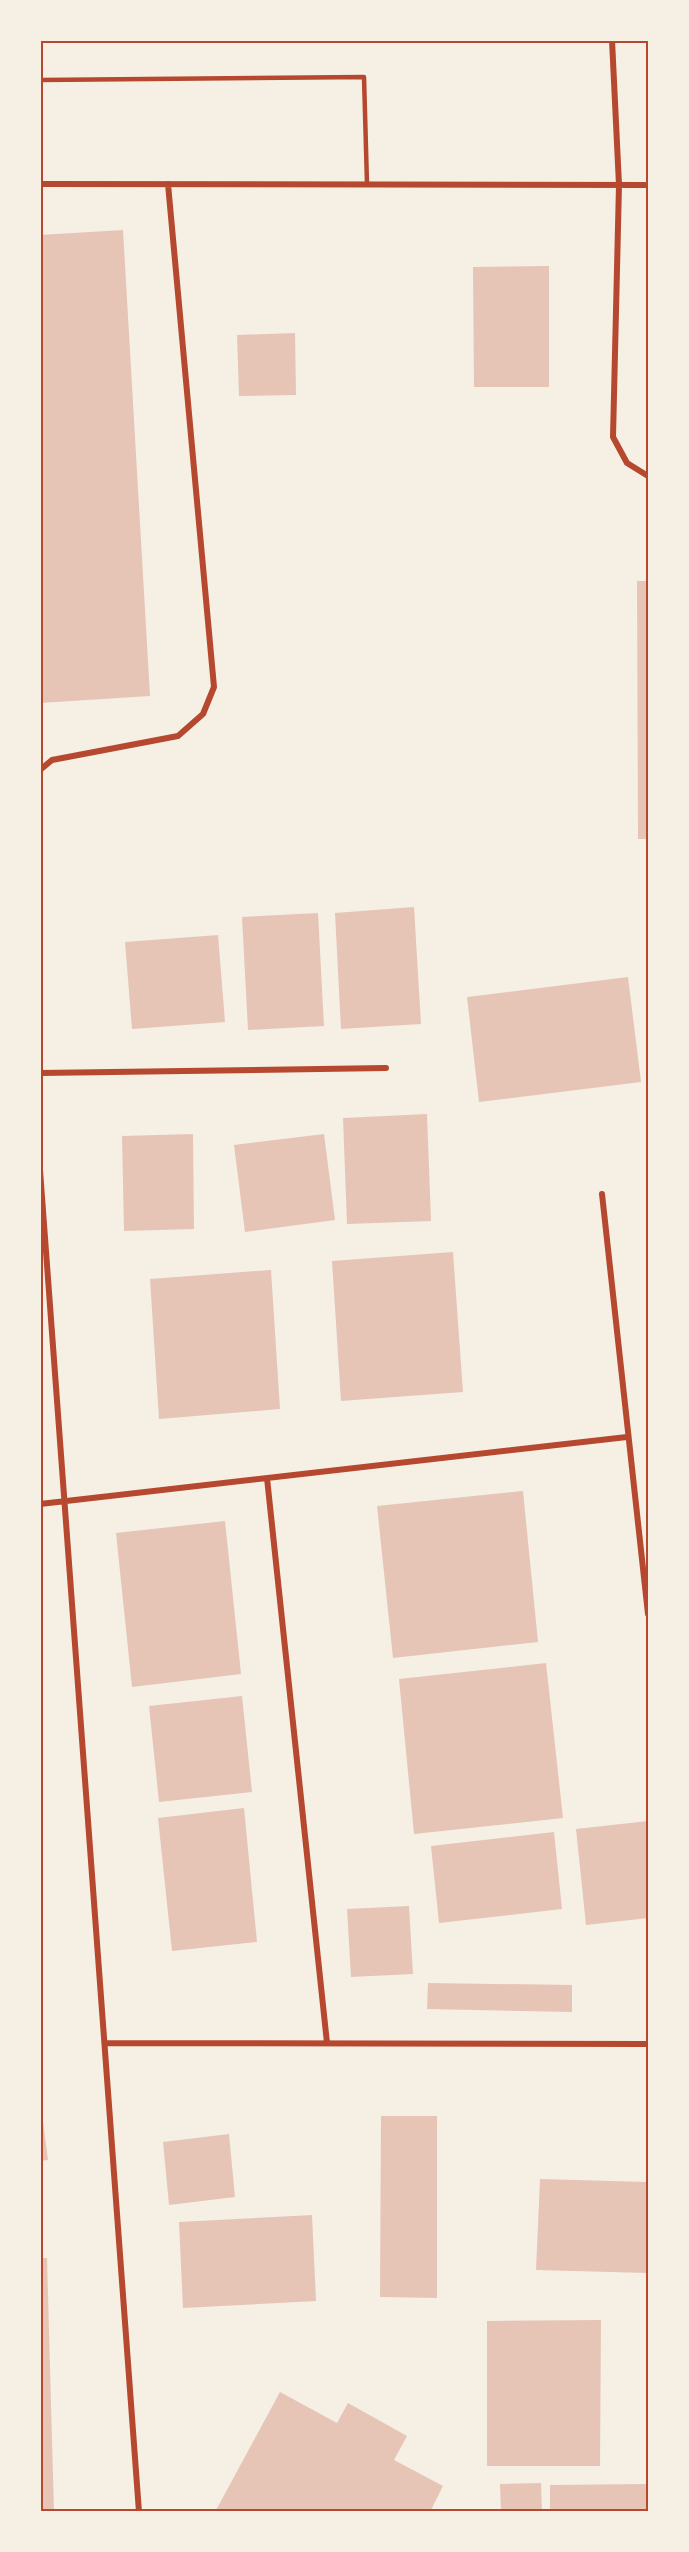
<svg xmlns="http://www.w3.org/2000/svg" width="689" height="2552" font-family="'Asap Condensed',sans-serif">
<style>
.building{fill:#e6c5b7}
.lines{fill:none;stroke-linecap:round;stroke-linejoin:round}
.service{stroke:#b5482f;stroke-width:4.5}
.minor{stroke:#b5482f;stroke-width:6}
.neatline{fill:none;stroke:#b5482f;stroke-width:2}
</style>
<rect width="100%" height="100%" fill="#f6efe4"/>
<!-- building -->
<path class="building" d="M123,230l27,466 -110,7v-468z
M549,266v121h-75l-1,-120z
M295,333l1,62 -57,1 -2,-61z
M637,581h11v258h-10z
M414,907l7,117 -80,5 -6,-116z
M318,913l6,113 -76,4 -6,-113z
M218,935l7,87 -93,7 -7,-87z
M628,977l13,105 -162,20 -12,-105z
M427,1114l4,107 -84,3 -4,-106z
M193,1134l1,95 -70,2 -2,-95z
M324,1134l11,86 -90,12 -11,-87z
M453,1252l10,140 -122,9 -9,-140z
M271,1270l9,139 -121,10 -9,-140z
M523,1491l15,151 -145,16 -16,-152z
M225,1521l16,153 -109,13 -16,-154z
M546,1663l17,155 -149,16 -15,-155z
M242,1696l10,96 -93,10 -10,-96z
M244,1808l13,134 -85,9 -14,-133z
M648,1821v97l-62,7 -10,-96z
M554,1832l8,77 -123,14 -8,-77z
M409,1906l4,68 -62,3 -4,-68z
M428,1983l144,2v27l-145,-3z
M40,2098l8,62 -8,1z
M381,2116h56v182l-57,-1z
M229,2134l6,63 -66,8 -6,-63z
M540,2179l108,3v91l-112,-3z
M312,2215l4,86 -133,7 -4,-86z
M40,2258h7l7,254h-14z
M601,2320l-1,146h-113v-145z
M280,2392l57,31 11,-20 59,33 -13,24 49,26 -13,26h-215z
M541,2483l1,29h-41l-1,-28z
M648,2484v28h-98v-27z"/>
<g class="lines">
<!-- service -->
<path class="service" d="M40,80l324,-3 3,107"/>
<!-- minor -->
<path class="minor" d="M612,40l7,145 -6,252 14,26 21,13
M40,184l608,1
M40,770l12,-10 126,-24 25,-22 11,-27 -46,-503
M40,1073l346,-5
M40,1170l99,1342
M602,1194l46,420
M267,1478l60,565
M40,1504l587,-67
M105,2043l543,1"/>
</g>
<!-- border -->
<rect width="689" height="2552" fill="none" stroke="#f6efe4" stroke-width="84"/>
<rect x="42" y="42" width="605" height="2468" class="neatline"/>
</svg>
